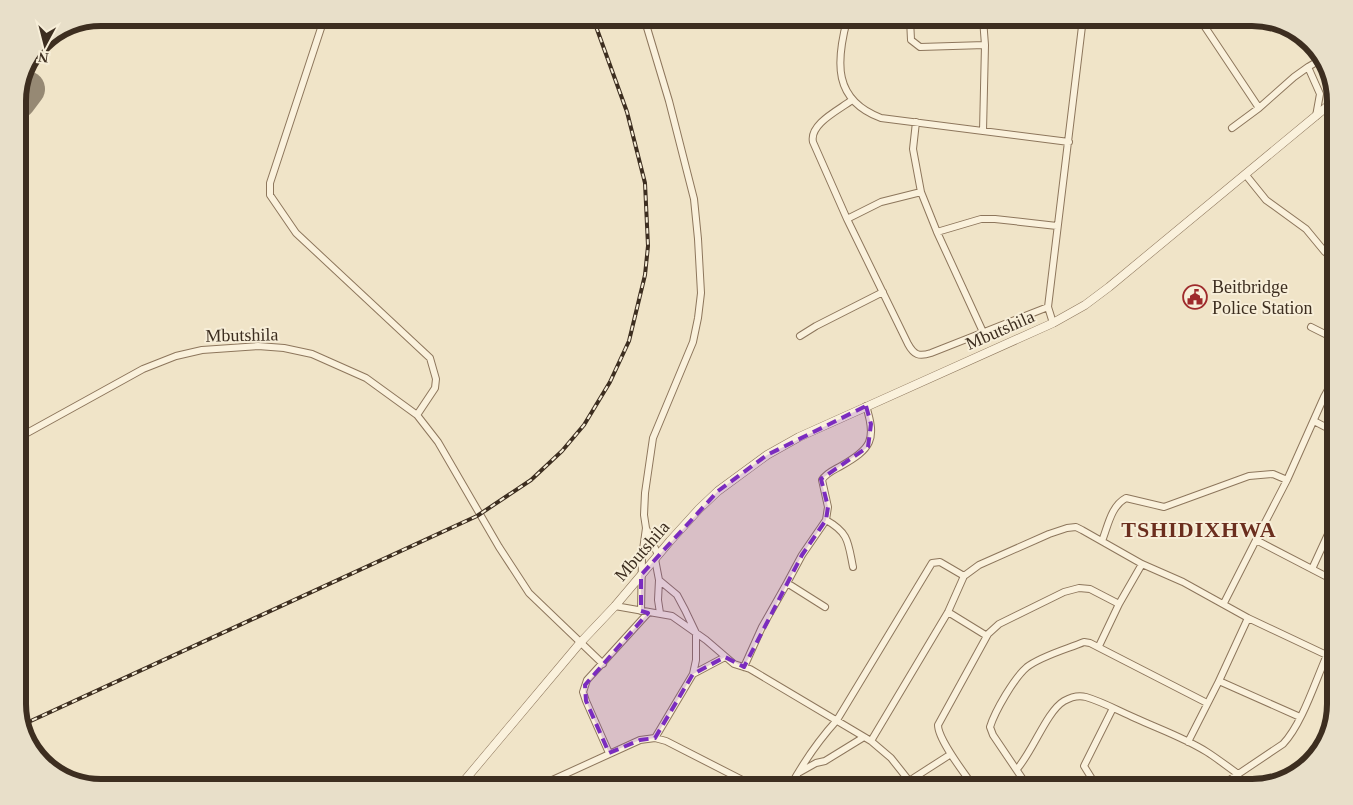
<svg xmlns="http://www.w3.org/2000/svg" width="1353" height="805" font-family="'Times New Roman',serif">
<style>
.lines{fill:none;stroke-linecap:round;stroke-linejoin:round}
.runway{stroke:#968974;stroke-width:36}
.minor-casing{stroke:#8d765c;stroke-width:8}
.tertiary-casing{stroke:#8d765c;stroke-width:9}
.minor{stroke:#faf1dc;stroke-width:6}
.tertiary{stroke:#faf1dc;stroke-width:8}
.rail-casing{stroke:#3d2e20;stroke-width:4}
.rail{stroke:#f7eed8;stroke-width:2;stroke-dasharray:5.5;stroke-linecap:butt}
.marked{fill:#7b2cbf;fill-opacity:0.2;stroke:#7b2cbf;stroke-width:4;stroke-dasharray:10 6;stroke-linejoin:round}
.labels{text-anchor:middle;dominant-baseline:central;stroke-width:4;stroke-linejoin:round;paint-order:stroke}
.poi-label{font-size:18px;fill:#3d2e20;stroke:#f7eed8;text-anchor:start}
.street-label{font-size:18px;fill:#3d2e20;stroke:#f7eed8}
.district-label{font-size:22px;font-weight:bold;letter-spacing:1px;fill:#6b2e1e;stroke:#f7eed8}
.rim{fill:none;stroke:#3d2e20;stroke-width:6}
</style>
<rect width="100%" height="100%" fill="#f0e4c8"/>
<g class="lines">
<!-- runway -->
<path class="runway" d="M18,101l9,-12"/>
<!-- minor casing -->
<g class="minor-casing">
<path id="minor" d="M1199,18l60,90
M910,19l1,21 9,7 65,-2
M983,19l2,26 -2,86
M847,20c-11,42 -14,80 34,98l188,24
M323,22l-53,161v12l26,38 134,125 6,21 -1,9 -18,27
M1311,46l9,14 2,-2
M852,100c-13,10 -43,24 -39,42l34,77 61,125c6,11 11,13 23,9l117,-46
M1316,116l4,-22 -12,-27 12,-7
M916,122l-3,27 8,43 16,40 44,-13h14l62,7
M1232,128l27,-20 35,-31 14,-10
M1245,174l21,26 40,29 19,23 10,8
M847,219l34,-17 40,-10
M937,232l46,100
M1053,323l-5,-16 35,-289
M1311,327l24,12
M800,336l16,-10 67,-34
M1335,377l-11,20 -37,83 -31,60 79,41
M1314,421l21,11
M18,438l125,-69 33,-13 26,-6 56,-4 26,2 28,6 54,24 51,37 21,27 61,105 30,46 74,71
M826,520l2,-13 -6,-27c4,-7 12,-10 19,-14 30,-17 36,-26 25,-60
M646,528l12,27
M1102,541c6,-15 9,-35 24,-43l38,9 85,-31 24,-2 14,6
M655,559l4,21 18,15 8,15 11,23v27l-3,14 -38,64
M1312,569l23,-50
M659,580l-1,20 2,13
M787,583l15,-28 24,-35c23,13 22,22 27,47
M1224,603l32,-63
M615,606l57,10 34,24 28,24 16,5 121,72 20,17 23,29
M641,611l1,-54 4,-29 -2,-13 1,-22 8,-55 40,-96 5,-24 3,-25 -3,-54 -4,-40 -25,-98 -24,-80
M948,612l39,24
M1099,646l20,-42 23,-40
M744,667l18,-40 25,-44 38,24
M693,674l32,-17
M1219,681l29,-63
M871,741l77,-129 16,-36 15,-11 70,-31 18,-6 9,-1 6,3 60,34 41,18 65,36 87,41
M1188,742l31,-61 81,36
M609,753l-23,-52 -3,-9 4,-12 61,-67
M1017,769c16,-18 30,-58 47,-68 7,-4 15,-6 22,-4 17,5 33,14 49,21 24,11 50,20 72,34 11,7 21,15 31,22
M800,772l16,-9 9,-2 39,-24
M909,781l42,-27
M537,787l103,-47 15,-2 11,3 90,46
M790,787c13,-24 28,-46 47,-67l95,-157 8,-1 24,14
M974,787c-9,-13 -36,-47 -36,-62l50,-91 11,-10 65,-32 15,-4 11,1 29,15
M1028,787l-35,-52 -3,-8c5,-16 24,-49 37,-60 14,-11 40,-18 57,-25l6,1 117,60
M1097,787l-13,-21 29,-58
M1219,787l64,-43c19,-20 32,-62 44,-89"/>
</g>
<!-- tertiary casing -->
<g class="tertiary-casing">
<path id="tertiary" d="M459,787l121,-144 35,-37 55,-65 29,-32 19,-18 49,-36 32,-18 254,-114 32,-18 24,-18 226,-187"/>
</g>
<!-- minor -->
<use href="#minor" class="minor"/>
<!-- tertiary -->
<use href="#tertiary" class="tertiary"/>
<!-- rail casing -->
<g class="rail-casing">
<path id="rail" d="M22,725l455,-209 54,-36 31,-29 22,-26 26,-43 19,-41 16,-66 3,-29 -3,-63 -18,-71 -33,-91"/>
</g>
<!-- rail -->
<use href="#rail" class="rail"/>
</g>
<!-- marked area -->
<path class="marked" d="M866,406l5,18 -3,23 -47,32 7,28 -2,13 -24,35 -58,112 -19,-10 -32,17 -38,64 -15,2 -31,13 -23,-52 -1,-16 63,-72 -7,-2v-36l77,-84 49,-36z"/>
<!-- icons -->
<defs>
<g id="civic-ring" transform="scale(1.25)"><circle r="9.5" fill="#f7eed8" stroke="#9e2a2b" stroke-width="1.5"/><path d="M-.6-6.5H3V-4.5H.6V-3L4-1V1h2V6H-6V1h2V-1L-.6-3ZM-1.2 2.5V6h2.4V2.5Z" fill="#9e2a2b"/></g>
</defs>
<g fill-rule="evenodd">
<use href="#civic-ring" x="1195" y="297"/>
</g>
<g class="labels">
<!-- poi labels -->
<g class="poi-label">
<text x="1212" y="287">Beitbridge<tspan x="1212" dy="21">Police Station</tspan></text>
</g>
<!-- street labels -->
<g class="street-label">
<text transform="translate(1000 330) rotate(-24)">Mbutshila</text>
<text transform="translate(242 335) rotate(-1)">Mbutshila</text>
<text transform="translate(642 551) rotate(-49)">Mbutshila</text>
</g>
<!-- district labels -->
<g class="district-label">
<text x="1199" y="529">TSHIDIXHWA</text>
</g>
</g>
<!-- crop -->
<path d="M0 0H1353V805H0ZM101 26H1252A75 75 0 0 1 1327 101V704A75 75 0 0 1 1252 779H101A75 75 0 0 1 26 704V101A75 75 0 0 1 101 26Z" fill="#e8dfc9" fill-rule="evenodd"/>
<path class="rim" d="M101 26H1252A75 75 0 0 1 1327 101V704A75 75 0 0 1 1252 779H101A75 75 0 0 1 26 704V101A75 75 0 0 1 101 26Z"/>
<!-- north arrow -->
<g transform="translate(45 45) rotate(187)" stroke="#f7eed8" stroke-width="4" paint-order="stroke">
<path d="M0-4L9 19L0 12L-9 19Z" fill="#3d2e20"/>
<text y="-8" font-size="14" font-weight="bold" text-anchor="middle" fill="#3d2e20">N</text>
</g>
</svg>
